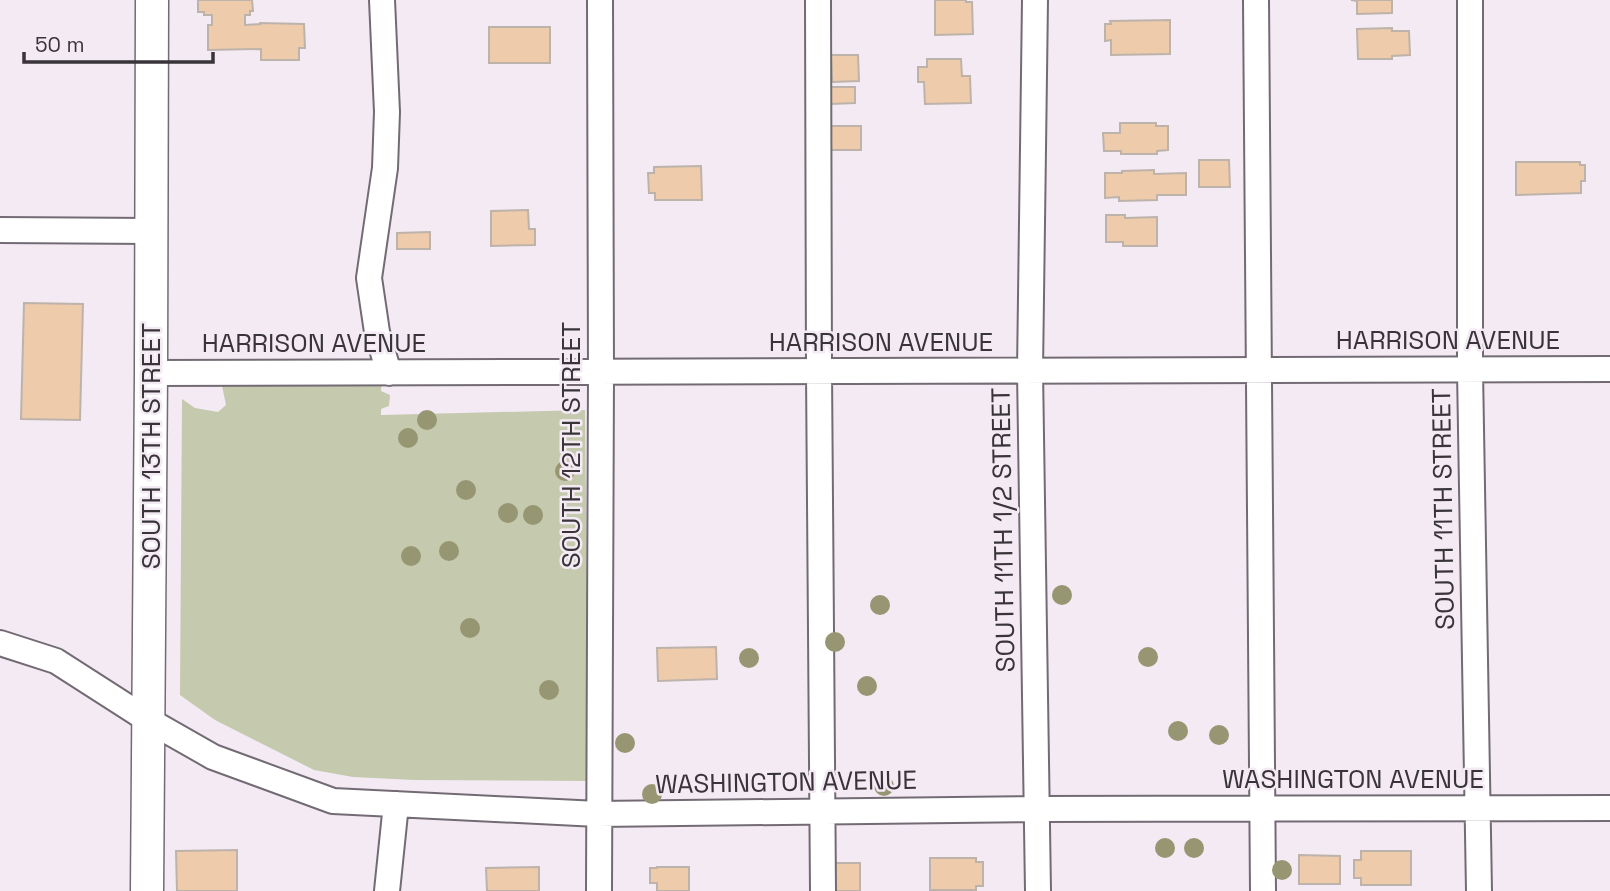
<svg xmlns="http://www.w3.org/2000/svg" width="1610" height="891" font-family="'Space Grotesk',sans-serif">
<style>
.green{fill:#c5c9ae}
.building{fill:#eecbab;stroke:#beb3aa;stroke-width:2}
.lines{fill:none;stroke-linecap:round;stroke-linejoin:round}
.minor-casing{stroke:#736b74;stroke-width:28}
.major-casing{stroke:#736b74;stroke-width:35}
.minor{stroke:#fff;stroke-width:24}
.major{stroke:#fff;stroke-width:32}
.tree{fill:#979673}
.labels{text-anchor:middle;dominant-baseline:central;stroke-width:5;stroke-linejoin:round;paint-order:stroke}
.street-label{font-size:26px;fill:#383438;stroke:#f3eaf4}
</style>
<rect width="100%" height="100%" fill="#f3eaf4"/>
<!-- green -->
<path class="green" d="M382,379l-1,12 9,4 -1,11 -8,3v6l204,-5 4,371 -175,-1 -61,-3 -39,-7 -99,-50 -35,-25 2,-296 13,9 23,4 8,-7 -5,-24z"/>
<!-- building -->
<path class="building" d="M198,0h54l1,11h-3v4h-5v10l15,-1v-1l44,1 1,24h-6v12h-38v-11l-53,1v-25h4v-10h-8v-3h-6z
M935,0h31v2h6l1,32 -38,1z
M1351,0h41v13l-35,1v-13z
M1170,20v34l-59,1v-15l-6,1v-17h6l-1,-3z
M489,27h61v36h-61z
M1392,28v3h17l1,24 -18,1v3h-34l-1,-30z
M831,55h27l1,26 -27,1z
M927,59h34l1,17h8l1,27 -46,1 -1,-22h-6v-15h9z
M830,87h25v16l-24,1z
M1120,123h36v3h12v24l-11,1v3h-36v-3h-17l-1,-18h17z
M830,126h31v24h-30z
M1199,160h30l1,27h-31z
M1516,162h64v3h5v16h-4v12l-65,2z
M701,166l1,34h-47v-7h-6l-1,-20h6v-6z
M1154,170v4l32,-1v22h-29v5l-38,1v-4l-14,1v-25h17v-2z
M528,210l1,19h6v16l-44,1v-35z
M1106,215h19v3l32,-1v29h-34v-4h-17z
M430,232v17h-33v-16z
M24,303l59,1 -3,116 -59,-1z
M716,647l1,32 -59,2 -1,-33z
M237,850v41h-60l-1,-40z
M1361,851h50v34h-50v-7h-7v-18h7z
M1299,855l41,1v28h-41z
M930,858h46v4h7v24h-7v4h-46z
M829,863h31v28h-31z
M539,867v24h-52l-1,-23z
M657,867h32v24h-32v-8h-7v-15h7z"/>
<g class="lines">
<!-- minor casing -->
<g class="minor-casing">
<path id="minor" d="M382,0l5,112 -2,56 -16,110 8,54 12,41
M818,0l1,371 4,520
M1035,0l-5,371 8,520
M1256,0l7,891
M1470,0v371l9,520
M0,230l152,1
M151,373l1459,-4
M0,643l56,18 92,59 65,37 120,44 265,13 439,-5 573,-1
M387,891l9,-87
M599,891l2,-518 -1,-373"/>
</g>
<!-- major casing -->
<g class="major-casing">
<path id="major" d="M147,891l4,-518 1,-373"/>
</g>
<!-- minor -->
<use href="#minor" class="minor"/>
<!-- major -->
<use href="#major" class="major"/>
</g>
<!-- trees -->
<g class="tree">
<circle cx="427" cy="420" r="10"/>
<circle cx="408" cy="438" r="10"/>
<circle cx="565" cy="471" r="10"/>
<circle cx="466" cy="490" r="10"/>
<circle cx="508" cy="513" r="10"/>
<circle cx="533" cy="515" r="10"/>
<circle cx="449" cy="551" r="10"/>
<circle cx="411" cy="556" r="10"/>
<circle cx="1062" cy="595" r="10"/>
<circle cx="880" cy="605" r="10"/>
<circle cx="470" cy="628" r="10"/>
<circle cx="835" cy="642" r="10"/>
<circle cx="1148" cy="657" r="10"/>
<circle cx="749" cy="658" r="10"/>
<circle cx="867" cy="686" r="10"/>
<circle cx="549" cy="690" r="10"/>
<circle cx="1178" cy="731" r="10"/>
<circle cx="1219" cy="735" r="10"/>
<circle cx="625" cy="743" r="10"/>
<circle cx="884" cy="786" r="10"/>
<circle cx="652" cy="794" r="10"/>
<circle cx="1165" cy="848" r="10"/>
<circle cx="1194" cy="848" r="10"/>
<circle cx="1282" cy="870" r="10"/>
</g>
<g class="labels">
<!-- street labels -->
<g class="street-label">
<text x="1448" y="340">HARRISON AVENUE</text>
<text x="881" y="342">HARRISON AVENUE</text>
<text x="314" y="343">HARRISON AVENUE</text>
<text transform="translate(571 445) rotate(-90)">SOUTH 12TH STREET</text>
<text transform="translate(151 446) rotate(-90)">SOUTH 13TH STREET</text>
<text transform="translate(1443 509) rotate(-91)">SOUTH 11TH STREET</text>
<text transform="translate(1003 530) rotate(-91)">SOUTH 11TH 1/2 STREET</text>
<text x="1353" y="779">WASHINGTON AVENUE</text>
<text transform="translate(786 782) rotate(-1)">WASHINGTON AVENUE</text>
</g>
</g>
<!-- scale -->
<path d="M24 52v10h189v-10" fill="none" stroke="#383438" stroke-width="3.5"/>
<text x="35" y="52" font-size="21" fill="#383438" stroke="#f3eaf4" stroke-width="5" paint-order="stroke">50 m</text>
</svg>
